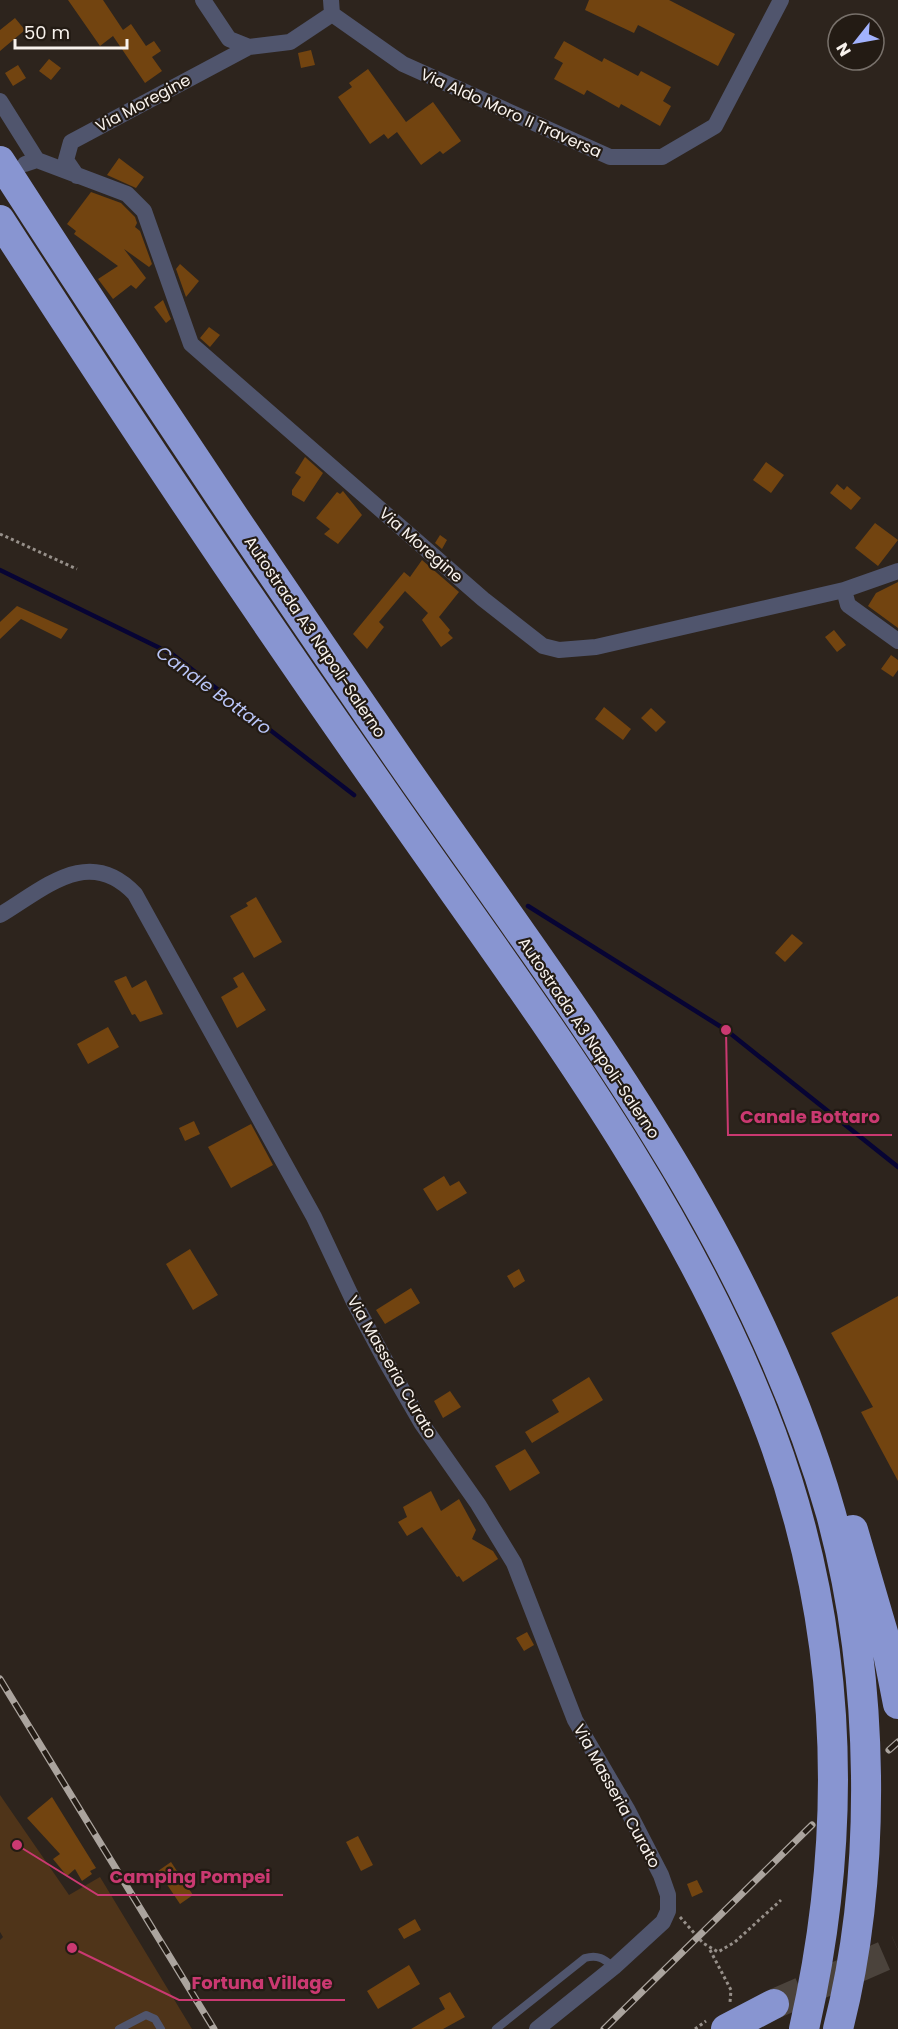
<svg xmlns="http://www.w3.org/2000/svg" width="898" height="2029" font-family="Poppins,sans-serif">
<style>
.green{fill:#4f3419}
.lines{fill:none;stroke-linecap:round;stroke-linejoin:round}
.stream{stroke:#070434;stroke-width:4.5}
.building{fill:#724410}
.highway-tunnel{stroke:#4b433c;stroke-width:30;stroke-dasharray:30 15;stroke-linecap:butt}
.path{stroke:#97908a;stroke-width:3;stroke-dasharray:3 3;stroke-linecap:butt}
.lane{stroke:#50556d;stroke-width:8}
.street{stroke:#50556d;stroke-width:16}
.highway{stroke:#8895d1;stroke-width:30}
.rail-casing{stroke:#aba49e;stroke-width:7}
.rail{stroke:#231b14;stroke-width:4.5;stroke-dasharray:14;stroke-linecap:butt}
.labels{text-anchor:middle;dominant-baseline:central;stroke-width:4.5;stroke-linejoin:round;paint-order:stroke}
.street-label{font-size:16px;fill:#f8f2ed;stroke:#231b14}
.water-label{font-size:18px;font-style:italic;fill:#b9c5f7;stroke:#231b14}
.leader{fill:none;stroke:#ca3971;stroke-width:2}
.callout-dot{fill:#ca3971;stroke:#231b14;stroke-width:2}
.callout-label{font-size:18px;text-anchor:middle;font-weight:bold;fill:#ca3971;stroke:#231b14;stroke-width:4.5;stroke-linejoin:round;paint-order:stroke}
</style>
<rect width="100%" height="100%" fill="#2d241d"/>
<!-- green -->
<path class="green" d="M0,1795l69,100 31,-18 92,152h-192v-89l3,-3 -3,-5z"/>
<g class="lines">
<!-- stream -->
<path class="stream" d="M0,570l172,84 182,141
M528,906l198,124 172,137"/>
</g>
<!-- building -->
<path class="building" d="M68,0h35l20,30 8,-6 15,22 8,-5 7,10 -9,6 10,14 -17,12 -32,-47 -13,10z
M589,0h80l66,34 -17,32 -80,-41 -4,8 -49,-23z
M15,18l10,12 -25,21v-21z
M564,41l38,21 2,-4 34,18 3,-5 30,16 -8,14 8,5 -11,20 -39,-22 -2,4 -32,-18 -3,5 -30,-16 9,-16 -9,-5z
M311,50l4,15 -14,3 -3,-15z
M49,59l12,9 -10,12 -12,-9z
M18,65l8,13 -13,8 -8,-13z
M368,69l38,53 27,-20 28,39 -18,13 -3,-3 -19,14 -24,-33 -9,7 -4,-5 -14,10 -32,-47 14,-10 -3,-4z
M119,158l25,19 -8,11 -29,-13z
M91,192l30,11 14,14 2,6 -2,4 5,4 12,33 -3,3 -25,-18 22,29 -10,11 -5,-4 -18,14 -15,-20 20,-13 -44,-32 2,-3 -9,-7z
M180,264l19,17 -13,16 -10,-28z
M163,300l8,19 -5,4 -12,-16z
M209,327l11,8 -10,12 -10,-9z
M305,457l18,16 -19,29 -12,-7v-5l9,-13 -6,-4z
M766,462l18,13 -13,18 -18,-13z
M837,484l7,6 3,-4 14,12 -10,12 -21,-17z
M343,491l19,24 -24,29 -14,-10 6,-5 -14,-11 21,-26 3,2z
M875,523l23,17 -20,26 -23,-18z
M440,535l7,5 -5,9 -7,-6z
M422,560l37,32 -20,25 11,13 -2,3 5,5 -12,9 -19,-27 6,-7 -23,-22 -26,31 5,5 -17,22 -14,-15 51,-62 6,5z
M898,582v46l-30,-22 8,-13z
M17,606l9,4 42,19 -7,10 -40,-20 -21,20v-17z
M834,630l12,15 -9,7 -12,-15z
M891,655l7,5v10l-5,7 -12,-8z
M604,707l27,22 -8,11 -28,-21z
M651,708l15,14 -10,10 -15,-14z
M256,897l26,45 -28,16 -24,-42 18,-10 -2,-3z
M792,934l11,9 -18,19 -10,-9z
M243,972l23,38 -29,18 -16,-31 17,-10 -5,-9z
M126,976l6,12 14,-8 17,34 -23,8 -5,-8 -3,1 -18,-34z
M108,1027l11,20 -31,17 -11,-20z
M194,1121l6,13 -15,7 -6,-13z
M251,1124l22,41 -42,23 -23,-41z
M444,1176l6,10 9,-5 8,12 -30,18 -14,-22z
M190,1249l28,46 -25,15 -27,-46z
M519,1269l6,12 -11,7 -7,-12z
M411,1288l9,15 -35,21 -9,-14z
M898,1296v185l-37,-69 12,-5 -42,-74z
M589,1377l14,23 -71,43 -7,-11 34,-20 -7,-12z
M450,1391l11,16 -18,11 -9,-17z
M525,1449l15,24 -30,18 -15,-25z
M431,1491l10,20 18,-12 17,31 -4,9 21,12 5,8 -35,23 -4,-6 -2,1 -35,-50 -15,9 -9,-14 9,-5 -4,-10z
M527,1632l7,13 -10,6 -8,-13z
M52,1797l44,71 -6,3 2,3 -10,7 -7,-12 -8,7 -14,-17 7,-5 -33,-36z
M358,1836l15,29 -12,6 -15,-29z
M171,1862l22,33 -13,9 -22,-33z
M697,1880l6,12 -11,5 -5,-13z
M415,1919l6,11 -17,9 -6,-10z
M409,1965l11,19 -42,25 -11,-18z
M450,1992l15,25 -22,12h-32l34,-20 -6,-11z"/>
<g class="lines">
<!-- highway-tunnel -->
<path class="highway-tunnel" d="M774,2004l124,-54"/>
<!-- path -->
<path class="path" d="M0,534l77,35
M680,1917l23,26 15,9 17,-10 46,-42
M710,1950l21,40 -1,12
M695,2029l11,-8"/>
<!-- lane -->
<path class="lane" d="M119,2029l27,-14 9,4 6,10
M496,2029l89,-71c13,-4 19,1 29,9"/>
<!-- street -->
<path class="street" d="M203,0l26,39 20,8
M331,0l1,14 71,50 207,93h52l53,-31 66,-126
M0,101l37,59
M25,164l12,-4 90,34 17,17 47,133 292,255 60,47 16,4 37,-3 248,-57 54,-19
M77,176l-11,-16 5,-18 178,-95 41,-5 42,-28
M844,590l4,15 50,36
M0,915c45,-27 89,-70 135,-21l179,323 40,85 31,58 37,64 56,80 36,59 61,157 52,89 34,66 7,20v16l-5,11 -49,45 -77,62"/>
<!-- highway -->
<path class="highway" d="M0,161c130,202 264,403 401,601 163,236 351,471 430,752 23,85 34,174 35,262 1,85 -7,171 -28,253
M0,220c124,193 252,384 384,572 140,202 301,408 387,641 72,195 79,394 33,596
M853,1530l33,113 12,61
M726,2029l48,-25"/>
<!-- rail casing -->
<g class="rail-casing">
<path id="rail" d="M0,1679l214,350
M889,1750l9,-8
M604,2029l208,-204"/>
</g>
<!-- rail -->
<use href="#rail" class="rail"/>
</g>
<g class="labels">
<!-- street labels -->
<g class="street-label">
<text transform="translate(143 103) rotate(-28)">Via Moregine</text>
<text transform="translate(511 113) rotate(24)">Via Aldo Moro II Traversa</text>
<text transform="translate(421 545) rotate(41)">Via Moregine</text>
<text transform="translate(315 637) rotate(56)">Autostrada A3 Napoli-Salerno</text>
<text transform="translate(589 1038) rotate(56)">Autostrada A3 Napoli-Salerno</text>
<text transform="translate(392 1367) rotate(60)">Via Masseria Curato</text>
<text transform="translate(617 1796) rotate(61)">Via Masseria Curato</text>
</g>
<!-- water labels -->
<g class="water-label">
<text transform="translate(214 690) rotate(36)">Canale Bottaro</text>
</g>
</g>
<!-- callouts -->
<path class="leader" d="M726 1030L728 1135H892M17 1845L98 1895H283M72 1948L179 2000H345"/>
<g class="callout-dot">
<circle cx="726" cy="1030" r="6"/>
<circle cx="17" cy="1845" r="6"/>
<circle cx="72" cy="1948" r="6"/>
</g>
<g class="callout-label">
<text x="810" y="1123">Canale Bottaro</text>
<text x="190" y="1883">Camping Pompei</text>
<text x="262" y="1989">Fortuna Village</text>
</g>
<!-- north arrow -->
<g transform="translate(856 42) rotate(239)"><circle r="28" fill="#231b14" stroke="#78716b" stroke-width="1.5"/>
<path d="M0-4.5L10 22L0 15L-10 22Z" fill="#a2b2fd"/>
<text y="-9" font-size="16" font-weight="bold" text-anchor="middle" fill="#f8f2ed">N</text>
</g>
<!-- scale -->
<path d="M15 39v9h112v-9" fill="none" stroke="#f8f2ed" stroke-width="3"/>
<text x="24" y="39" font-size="18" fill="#f8f2ed" stroke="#231b14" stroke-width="4.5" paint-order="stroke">50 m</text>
</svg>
